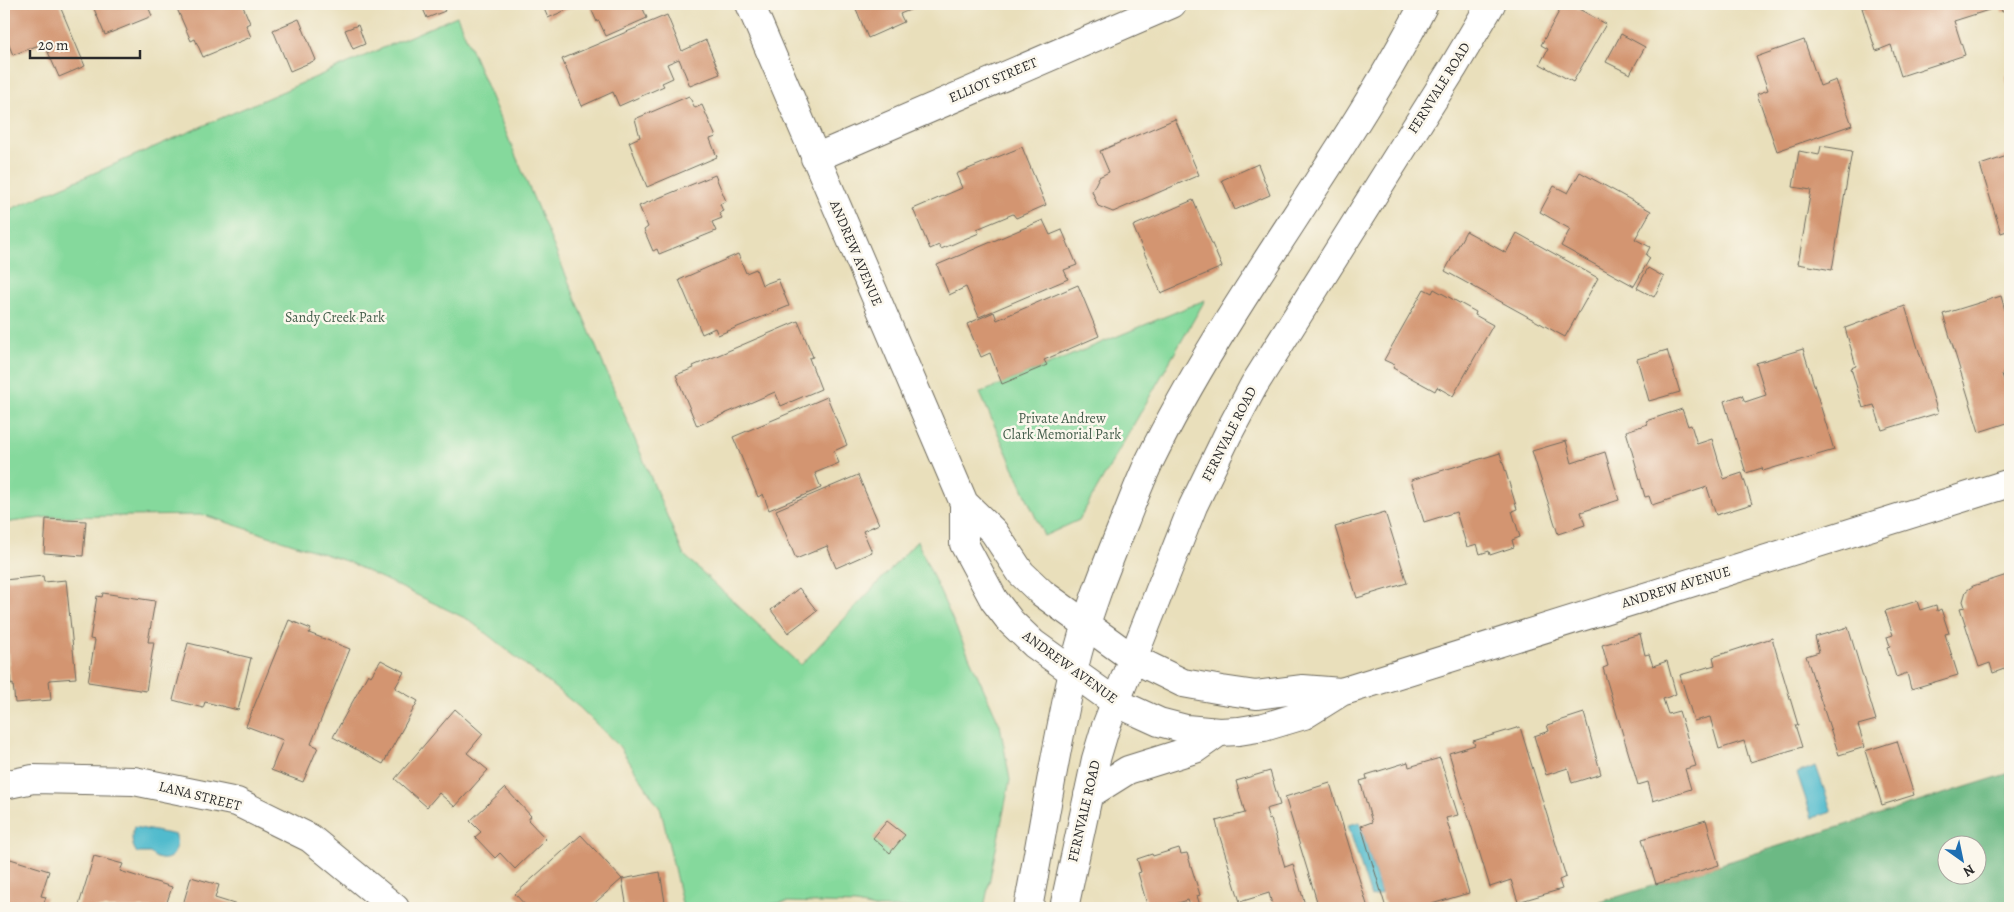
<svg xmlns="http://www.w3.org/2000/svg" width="2014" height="912" font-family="Alegreya,serif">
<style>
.green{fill:#85d99c;stroke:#588264}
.forest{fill:#6cb984;stroke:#4c7258;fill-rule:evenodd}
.water{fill:#51bbcd;stroke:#3e737c}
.building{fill:#d39571}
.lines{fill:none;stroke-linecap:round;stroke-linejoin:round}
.street-casing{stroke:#6e6a5d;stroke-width:30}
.secondary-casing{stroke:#6e6a5d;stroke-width:30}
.street{stroke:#fff;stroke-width:28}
.secondary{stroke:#fff;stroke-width:28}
.labels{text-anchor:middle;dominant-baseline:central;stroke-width:5;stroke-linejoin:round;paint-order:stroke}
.street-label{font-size:14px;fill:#2b2b2b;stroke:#fbf7ec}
.park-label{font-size:14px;fill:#465f4d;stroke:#fbf7ec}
</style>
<rect width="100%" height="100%" fill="#fbf7ec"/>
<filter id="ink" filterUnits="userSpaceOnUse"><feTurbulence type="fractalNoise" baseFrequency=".02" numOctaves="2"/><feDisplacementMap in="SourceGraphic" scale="10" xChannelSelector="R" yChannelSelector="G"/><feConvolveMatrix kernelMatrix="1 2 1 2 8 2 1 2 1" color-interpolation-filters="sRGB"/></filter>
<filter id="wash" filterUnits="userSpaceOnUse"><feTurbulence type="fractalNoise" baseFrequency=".0096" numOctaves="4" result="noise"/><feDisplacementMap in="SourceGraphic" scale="20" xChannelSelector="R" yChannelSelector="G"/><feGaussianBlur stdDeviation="1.12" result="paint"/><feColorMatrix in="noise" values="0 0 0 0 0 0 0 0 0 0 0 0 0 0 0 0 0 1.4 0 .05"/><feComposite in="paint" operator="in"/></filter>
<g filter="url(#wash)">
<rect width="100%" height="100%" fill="#e9dfbb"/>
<!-- green -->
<path class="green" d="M457,16l226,538 118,111 116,-124 83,184 10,55 -26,128h-110l-18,-4 -70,-2 -40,6h-63l-22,-98 -42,-64 -40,-39 -110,-87 -123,-59 -142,-46 -156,2 -44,6v-311z
M1205,300l-126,220 -35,16 -64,-143z"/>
<!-- forest -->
<path class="forest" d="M2010,773v135h-428zM1946,844h30v30h-30z"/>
<!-- water -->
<path class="water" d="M1816,766l16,46 -20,6 -15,-45z
M1360,822l21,72 -10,3 -23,-72z
M134,827l42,8c0,3 1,9 0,13 -3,14 -18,14 -26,5h-13c-6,-8 -6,-17 -3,-26z"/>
<g id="blocks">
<!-- building -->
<path class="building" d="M4,4h55l26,62 -26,11 -15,-34 -31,12 -9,-22z
M92,4h55l5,12 -47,19z
M175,4h67l8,19 -4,2 5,12 -48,20 -8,-18 -4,2z
M421,4h20l4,7 -18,7z
M542,4h38l-32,14z
M589,4h52l6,14 -41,18 -7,-15 -2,1z
M854,4h62l1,3 -17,7 4,8 -36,16z
M1563,4h7l36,20 -33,58 -33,-18 8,-15 -7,-4z
M1875,4h119l1,4 -41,13 11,34 -64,21 -10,-31 -15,6 -14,-43z
M2000,4h10v6l-8,2z
M667,15l15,36 24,-11 14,34 -30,12 -11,-27 -12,5 6,14 -11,5 2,3 -45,20 -6,-14 -31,14 -20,-47z
M299,19l17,41 -26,11 -17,-41z
M358,25l7,19 -12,5 -8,-19z
M1621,34l24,13 -15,27 -24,-12z
M1804,40l16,46 16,-6 16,45 -75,26 -20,-57 11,-4 -12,-33z
M2010,74v18l-5,-16z
M689,96l6,12 7,-3 14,32 -6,2 7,18 -70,30 -18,-45 11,-5 -5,-18z
M4,100l4,10 -4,2z
M1175,119l24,56 -86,37 -15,-6 -6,-15 7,-14 10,-5 -9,-21z
M1821,146l31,5 -20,119 -34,-6 13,-74 -18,-3 6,-36 20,4z
M1022,147l24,58 -30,13 -3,-4 -36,15 2,4 -38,16 -2,-4 -9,4 -17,-40 49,-21 -6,-14z
M2010,155v75l-9,3 -21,-68z
M1258,164l12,31 -35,15 -13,-30z
M1580,172l71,39 -16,28 15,8 -4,8 4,3 -16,28 -73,-40 9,-17 -30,-17 14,-26 14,7z
M715,175l11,26 -6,3 3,7 -4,2 3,5 -10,4 4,9 -57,23 -2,-5 -4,2 -9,-21 4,-3 -9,-21z
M1193,200l29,67 -61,26 -28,-67z
M1043,220l7,15 12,-5 15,35 -13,5 4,9 -89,38 -13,-30 -17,8 -12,-30z
M1466,231l40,22 11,-20 81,45 -33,59 -120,-66z
M738,254l8,19 10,-4 6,16 16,-6 11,27 -71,29 -3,-7 -13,6 -23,-54z
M1648,268l16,9 -10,20 -17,-9z
M1078,285l21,51 -55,24 3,5 -45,19 -12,-31 -9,4 -14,-33 27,-12 3,8z
M1424,289l8,4 2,-4 42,23 -1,3 18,10 -40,71 -16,-9 -2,4 -42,-23 2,-3 -11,-5z
M2001,296l9,32v44l-8,2 8,27v21l-31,10 -36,-118z
M1905,306l33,107 -56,17 -8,-25 -11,3 -12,-40 5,-2 -11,-38z
M798,321l15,36 -4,1 12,31 -40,17 -6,-14 -78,34 -21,-51 18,-7 -1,-2z
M1803,349l31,101 -71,21 -1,-3 -16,5 -22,-72 18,-6 3,7 21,-7 -10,-32z
M1667,350l13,42 -31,9 -12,-42z
M827,397l20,48 -13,6 5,12 -24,10 6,15 -52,22 -6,-16 -5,3 -25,-60z
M1682,409l6,17 3,-1 6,19 15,-5 12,40 18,-6 10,31 -36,11 -9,-28 -55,18 -3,-9 -4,1 -19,-66 22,-7 -2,-3z
M1566,441l6,22 33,-11 14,48 -38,12 4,13 -27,9 -26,-83z
M1500,453l17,56 -5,2 8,26 -8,3 2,7 -24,8 -1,-4 -9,3 -3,-10 -10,3 -11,-35 -32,10 -13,-42z
M858,475l21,49 -16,7 9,21 -36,16 -9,-22 -31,13 -20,-49z
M1385,512l22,71 -50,15 -22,-71z
M46,519l40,2 -3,35 -39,-3z
M2010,574v93l-17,6 -3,-10 -11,4 -19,-59 5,-1 -2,-6 3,-10 7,-5z
M43,576l1,6 22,-2 10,98 -27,2 2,20 -36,3 -2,-19 -2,1 -7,-73v-32z
M799,588l18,23 -29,22 -17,-23z
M103,593l52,8 -7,41h6l-8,49 -58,-9 7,-42 -5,-1 7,-43 5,1z
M1917,601l3,9 16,-5 1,6 4,-2 8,24 -4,1 13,41 -47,14 -4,-16 -11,4 -9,-30 3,-1 -3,-9 6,-2 -8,-24z
M289,620l22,9 -2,4 41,16 -39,95 7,3 -15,35 -32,-12 12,-30 -37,-14z
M1848,627l28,93 -18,5 7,22 -26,8 -33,-99 13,-4 -4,-15z
M1640,634l5,21 4,-1 4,12 14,-5 9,33 -13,5 5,15 11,-3 17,55 -11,3 6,20 -38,12 -5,-19 -10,3 -35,-117 5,-2 -6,-21z
M1772,638l26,87h-3l7,22 -52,15 -6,-21 -25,8 -9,-32 -16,4 -14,-46 35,-10 -2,-8z
M188,643l63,15 -13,52 -33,-8 -2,6 -30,-8z
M381,660l23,12 -9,16 23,13 -35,63 -50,-27 35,-63 3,2z
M455,709l28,25 -16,19 21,17 -33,37 -16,-14 -12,14 -32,-28z
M1584,713l17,61 -29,9 -4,-15 -22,7 -12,-39 15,-5 -2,-6z
M1520,727l46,150 -7,3 3,9 -44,13 -7,-22 -21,7 -41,-134 26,-8 -2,-4z
M1897,741l17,54 -32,10 -17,-54z
M1440,758l18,57 -12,3 23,75 -51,15h-8l-2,-3 -11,3h-11l-25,-82 11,-4 -12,-41 7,-2 -1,-4 42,-13 1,5z
M1270,771l10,34 -14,4 3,11 2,-1 14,48 8,-3 13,44h-33l-4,-15 -29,9 -21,-68 -3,-13 29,-8 -9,-32z
M1330,783l38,125h-49l-34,-111z
M505,788l26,28 -3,4 18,19 -31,30 -15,-16 -5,5 -20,-21 6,-5 -11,-11z
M1706,820l13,45 -63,19 -14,-45z
M887,821l18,14 -15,18 -17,-15z
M581,835l41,44 38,-7 6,36h-39l-5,-29 -33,29h-61l-13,-14z
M1179,848l2,6 6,-1 13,42 -3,1 3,9 -9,3 -3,-8 -26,8h-14l-10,-35 3,-1 -4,-13 15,-5 1,2z
M94,856l29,8 -3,7 52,16 -7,21h-87z
M4,857l45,14 -8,25 5,1 -4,11h-38z
M191,877l28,8 -4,13 32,10h-65z"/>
</g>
</g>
<g filter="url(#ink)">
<use href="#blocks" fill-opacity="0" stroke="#6e6a5d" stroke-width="1"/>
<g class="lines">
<!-- street casing -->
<g class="street-casing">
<path id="street" d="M750,4l214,499 30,29 27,41 21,20 90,65 51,25 39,7 34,5 47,-6 38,3
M815,158l357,-154
M964,503v41l30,56 17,22 23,22 81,58 44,20 27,7 33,3 20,-1 25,-4 40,-12 37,-23 669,-209
M4,785l29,-6 101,2 103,21 73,36 85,70"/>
</g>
<!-- secondary casing -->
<g class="secondary-casing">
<path id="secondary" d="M1088,795l40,-25 67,-21 24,-17
M1028,908c15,-78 27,-158 45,-236 12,-53 32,-103 52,-152 8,-20 16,-41 25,-60 78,-159 193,-299 274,-456
M1064,908l32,-149 9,-30 88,-223 35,-72 26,-49 199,-317 38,-64"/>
</g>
<!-- street -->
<use href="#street" class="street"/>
<!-- secondary -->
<use href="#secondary" class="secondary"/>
</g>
</g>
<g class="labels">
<!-- street labels -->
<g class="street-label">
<text transform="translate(993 80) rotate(-23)">ELLIOT STREET</text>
<text transform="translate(1439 88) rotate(-58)">FERNVALE ROAD</text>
<text transform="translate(856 253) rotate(67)">ANDREW AVENUE</text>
<text transform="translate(1229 434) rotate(-63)">FERNVALE ROAD</text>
<text transform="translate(1676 587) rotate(-17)">ANDREW AVENUE</text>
<text transform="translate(1070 667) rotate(36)">ANDREW AVENUE</text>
<text transform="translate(200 796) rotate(14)">LANA STREET</text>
<text transform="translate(1084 811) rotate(-77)">FERNVALE ROAD</text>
</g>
<!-- park labels -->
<g class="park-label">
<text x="335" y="317">Sandy Creek Park</text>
<text x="1062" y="418">Private Andrew<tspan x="1062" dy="16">Clark Memorial Park</tspan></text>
</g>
</g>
<!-- margin -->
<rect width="2014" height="912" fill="none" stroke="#fbf7ec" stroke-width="20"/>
<!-- north arrow -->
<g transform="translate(1962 860) rotate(147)"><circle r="24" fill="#fbf7ec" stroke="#a8a59f"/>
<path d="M0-4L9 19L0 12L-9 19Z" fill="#1f6fb2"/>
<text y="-8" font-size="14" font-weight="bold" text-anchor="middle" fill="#2b2b2b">N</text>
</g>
<!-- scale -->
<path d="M30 50v8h110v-8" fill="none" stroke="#2b2b2b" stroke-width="2.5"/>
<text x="38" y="50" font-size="15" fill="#2b2b2b" stroke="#fbf7ec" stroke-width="4" paint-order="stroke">20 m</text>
</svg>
